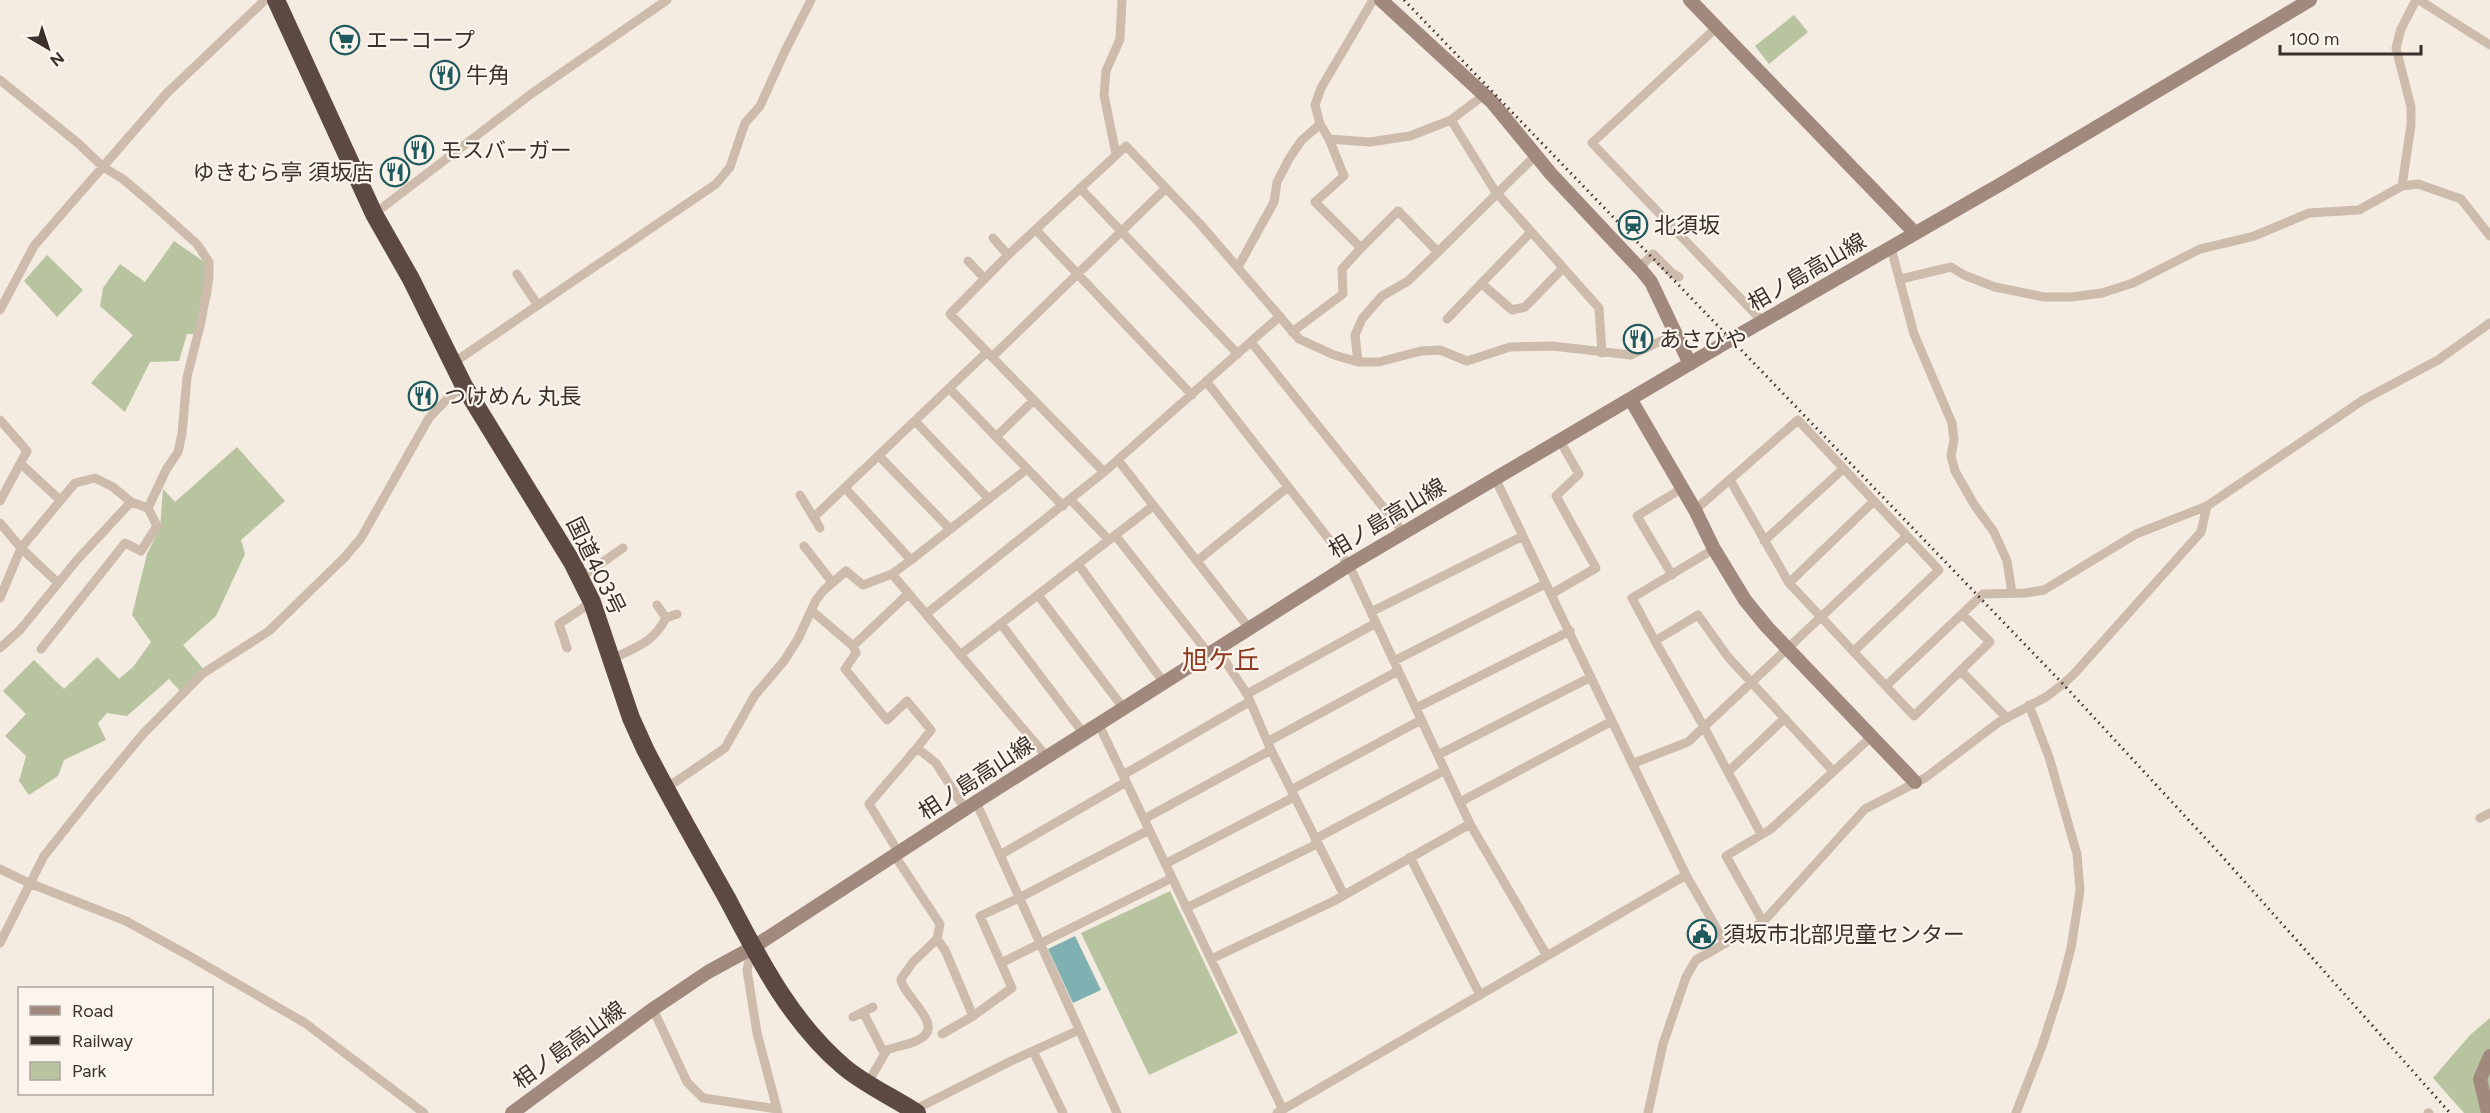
<svg xmlns="http://www.w3.org/2000/svg" width="2490" height="1113" font-family="Figtree,'Noto Sans JP',sans-serif">
<style>
.green{fill:#b8c4a0}
.water{fill:#7fb0b2}
.lines{fill:none;stroke-linecap:round;stroke-linejoin:round}
.street{stroke:#cdbbac;stroke-width:9}
.secondary{stroke:#a18a7d;stroke-width:14}
.highway{stroke:#5c4a42;stroke-width:18}
.rail{stroke:#3b302b;stroke-width:3;stroke-dasharray:1.5 4.5;stroke-linecap:butt}
.labels{text-anchor:middle;dominant-baseline:central;stroke-width:4.5;stroke-linejoin:round;paint-order:stroke}
.poi-label{font-size:22px;fill:#3b302b;stroke:#fbf5ee;text-anchor:start}
.street-label{font-size:22px;fill:#3b302b;stroke:#fbf5ee}
.quarter-label{font-size:26px;fill:#8c3b22;stroke:#fbf5ee}
</style>
<rect width="100%" height="100%" fill="#f4ebe1"/>
<!-- green -->
<path class="green" d="M1794,15l14,17 -39,32 -14,-18z
M174,241l39,27 -2,28 -17,38h-7l-8,27 -29,1 -25,50 -34,-29 42,-48 -33,-29 3,-18 17,-24 25,18z
M47,255l36,35 -26,27 -33,-36z
M237,447l48,54 -44,39 4,14 -29,62 -33,29 22,26 -24,21 -12,-13 -42,37 -20,-3 -9,10 8,17 -42,20 -6,16 -29,19 -10,-14 7,-25 -21,-20 21,-22 -23,-23 31,-31 30,29 33,-32 22,22 14,-12 18,-25 -19,-27 15,-61 13,-26 3,-39 12,13z
M1170,891l68,142 -89,42 -68,-142z
M2490,1018v95h-26l-31,-35 37,-43z"/>
<!-- water -->
<path class="water" d="M1075,936l26,54 -28,13 -25,-54z"/>
<g class="lines">
<!-- street -->
<path class="street" d="M2419,0l71,45
M1716,28l-124,115 171,179
M0,80l79,64 24,23 20,12 27,23 47,42 12,18v15l-8,45 -14,55 -5,57 -4,18 -12,18 -18,38
M1484,95l-33,25 44,71 104,117 3,45
M1320,124l9,15 41,3 40,-6 41,-16
M1116,154l-12,-59 2,-24 14,-32 2,-39
M2402,186l9,-61v-18l-15,-59 5,-19 15,-29
M1080,188l158,166
M374,214l157,-120 136,-94
M1036,230l156,165
M993,238l15,17
M1891,248l23,86 38,89 2,17 -3,16 4,15 20,35 19,26 13,29 5,32
M1438,252l98,-97
M968,261l17,18
M1238,267l36,-65 3,-20 12,-23 12,-18 19,-17 -5,-19 6,-17 52,-88
M1639,268l14,-14 19,19 7,4
M517,274l20,30
M1901,279l50,-12 13,8 31,12 49,10h28l30,-4 31,-10 67,-34 54,-13 55,-23 50,-3 43,-24 16,-2 43,15 29,37
M1482,284l30,26 13,-3 38,-39
M0,310l34,-64 19,-22 114,-131 98,-93
M1447,319l83,-86
M1292,332l51,-38 -1,-25 19,-21 -46,-46 29,-26 -15,-37
M1251,342l152,190
M992,357l174,-169
M1358,362l-3,-27 7,-16 20,-23 26,-15 30,-29 -40,-41 -37,37
M453,363l263,-179 14,-17 15,-44 15,-17 25,-55 26,-51
M1206,381l143,184 121,259 -138,78 -121,57
M949,388l114,118
M0,420l27,31 -27,50
M915,421l74,78
M996,437l38,-37
M879,456l71,73
M1118,460l131,168
M21,464l39,36
M1104,472l-154,-158 58,-59 118,-109 75,79 98,114 35,16 24,7h21l42,-11 19,-1 27,11 43,-14 42,-1 79,9 45,-21
M1495,478l191,397 39,68
M1730,480l59,103 125,133 76,-74 -28,-28 21,-20 42,-1 19,-3 92,-56 71,-28 156,-106 75,-40 52,-37
M845,488l66,72 -19,14 155,183
M800,495l20,33
M1071,500l38,40
M1695,510l103,-90 141,150 -85,81
M814,517l173,-165
M0,523l21,25 37,35
M1115,535l94,119
M1764,541l79,-72
M804,546l28,36
M911,560l116,-91
M1197,561l91,-74
M1078,564l86,119
M1672,575l-35,-59 44,-27
M580,578l43,-30
M1789,583l85,-82
M1551,594l45,-26 -40,-72 23,-22 -19,-33
M1038,595l86,114
M0,598l21,-50 54,-65 20,-5 18,9 18,15
M657,605l9,13
M812,611l41,35 55,-52
M1371,612l152,-76
M926,614l178,-142 176,-156
M1001,624l83,110
M1655,641l-23,-43 82,-49
M853,646l3,7 -11,16 42,51 20,-19 24,29 -14,18 19,15 29,46
M0,648l20,-18 57,-70 54,-58 17,6 9,18 -16,25 -16,-8 -84,106
M567,648l-8,-24 33,-22
M1217,649l30,45 24,56 73,145
M960,655l193,-149
M612,659c24,-12 41,-16 54,-41l11,-4
M1394,661l151,-77
M1961,671l46,47
M1887,685l75,-71
M1247,694l129,-71
M1416,708l154,-77
M1099,725l184,385
M1269,741l129,-70
M1438,755l153,-78
M1634,763l54,-21 219,-206
M1728,772l57,-54
M1123,775l126,-73
M665,789l60,-41 30,-53 29,-34 14,-22 18,-39 8,-10 22,-19 17,14 29,-11
M1291,790l130,-70
M976,802l141,311
M1460,802l152,-81
M2480,818l10,-5
M1144,819l127,-69
M1470,824l76,130
M1761,834l-57,-107 -49,-86 43,-26 30,42 105,114
M1315,839l130,-69
M899,853l-30,-49 48,-56
M1000,855l126,-73
M1410,857l70,138
M1165,864l129,-67
M0,869l29,14 97,38 60,33 119,69 119,90
M1186,908l131,-64
M1763,922l-37,-66 45,-27 100,-92
M937,939l8,11 28,66
M0,943l44,-87 50,-63 49,-59 59,-60 67,-43 76,-74 16,-19 68,-120 19,-20 16,-12
M752,948l-5,22 10,63 21,80
M1001,963l171,-85
M653,1009l34,73 16,16 74,11
M863,1012l21,41
M853,1017l20,-10
M942,1034l31,-18 39,-28 -32,-72 39,-18 130,-68
M1033,1051l30,62
M867,1084l20,-34c10,-4 22,-5 31,-10 30,-14 -16,-44 -17,-61l12,-17 24,-23 3,-15 -45,-68
M914,1110l95,-48 70,-32
M1277,1113l409,-238
M1648,1113l15,-69 23,-67 10,-17 67,-38 102,-113 60,-31 74,-56 47,-25 17,-13 11,-10 127,-142 6,-26
M2016,1113l26,-67 19,-59 10,-39 9,-57 -3,-37 -28,-97 -20,-52
M2428,1113h1"/>
<!-- secondary -->
<path class="secondary" d="M1381,0l111,102 59,72 91,97 9,11 39,82
M1690,0l225,233
M1631,400l64,110 19,39 31,51 22,27 148,155
M512,1113l141,-104 55,-37 44,-24 224,-146 373,-237 381,-225 271,-156 309,-184
M2488,1113l-8,-34 10,-23"/>
<!-- highway -->
<path class="highway" d="M276,0l98,214 37,65 53,107 108,176 20,40 39,116 14,31c26,51 55,101 83,151 32,61 63,122 116,167 23,19 49,30 73,46"/>
<!-- rail -->
<path class="rail" d="M1404,0l659,684 157,170 230,259"/>
</g>
<!-- icons -->
<defs>
<g id="supermarket-ring" transform="scale(1.5)"><circle r="9.5" fill="#fbf5ee" stroke="#1f5a5e" stroke-width="1.5"/><path d="M-6-5.5h2.5l.6 2H6L4.5 2H-2.5L-4.4-4H-6ZM-1.5 3.2a1.3 1.3 0 1 0 .1 0ZM3 3.2a1.3 1.3 0 1 0 .1 0Z" fill="#1f5a5e"/></g>
<g id="restaurant-ring" transform="scale(1.5)"><circle r="9.5" fill="#fbf5ee" stroke="#1f5a5e" stroke-width="1.5"/><path d="M-5-6h1v4h1v-4h1v4h1v-4h1v5L-1.5 .5V6h-2V.5L-5-1ZM5-6V6H3V1.5H1.5Q1.5-4 5-6Z" fill="#1f5a5e"/></g>
<g id="station-ring" transform="scale(1.5)"><circle r="9.5" fill="#fbf5ee" stroke="#1f5a5e" stroke-width="1.5"/><path d="M-3-6H3Q5-6 5-4V2Q5 4 3 4L4.5 6H3L1.5 4h-3L-3 6H-4.5L-3 4Q-5 4-5 2V-4Q-5-6-3-6ZM-3.5-4v3h7v-3ZM-3.5 1v1.5H-2V1ZM2 1v1.5H3.5V1Z" fill="#1f5a5e"/></g>
<g id="civic-ring" transform="scale(1.5)"><circle r="9.5" fill="#fbf5ee" stroke="#1f5a5e" stroke-width="1.5"/><path d="M-.6-6.5H3V-4.5H.6V-3L4-1V1h2V6H-6V1h2V-1L-.6-3ZM-1.2 2.5V6h2.4V2.5Z" fill="#1f5a5e"/></g>
</defs>
<g fill-rule="evenodd">
<use href="#supermarket-ring" x="345" y="40"/>
<use href="#restaurant-ring" x="445" y="75"/>
<use href="#restaurant-ring" x="419" y="150"/>
<use href="#restaurant-ring" x="395" y="172"/>
<use href="#station-ring" x="1633" y="225"/>
<use href="#restaurant-ring" x="1638" y="339"/>
<use href="#restaurant-ring" x="423" y="396"/>
<use href="#civic-ring" x="1702" y="934"/>
</g>
<g class="labels">
<!-- poi labels -->
<g class="poi-label">
<text x="366" y="40">エーコープ</text>
<text x="466" y="75">牛角</text>
<text x="440" y="150">モスバーガー</text>
<text x="374" y="172" text-anchor="end">ゆきむら亭 須坂店</text>
<text x="1654" y="225">北須坂</text>
<text x="1659" y="339">あさひや</text>
<text x="444" y="396">つけめん 丸長</text>
<text x="1723" y="934">須坂市北部児童センター</text>
</g>
<!-- street labels -->
<g class="street-label">
<text transform="translate(1807 272) rotate(-30)">相ノ島高山線</text>
<text transform="translate(1387 518) rotate(-31)">相ノ島高山線</text>
<text transform="translate(596 566) rotate(64)">国道403号</text>
<text transform="translate(976 778) rotate(-33)">相ノ島高山線</text>
<text transform="translate(569 1045) rotate(-36)">相ノ島高山線</text>
</g>
<!-- quarter labels -->
<g class="quarter-label">
<text x="1221" y="660">旭ケ丘</text>
</g>
</g>
<!-- legend -->
<rect x="18" y="987" width="195" height="108" fill="#fbf5ee" stroke="#aea6a0" stroke-width="1.5"/>
<rect x="30" y="1006" width="30" height="9" fill="#a18a7d" stroke="#aea6a0" stroke-width="1.5"/>
<text x="72" y="1017" font-size="18" fill="#3b302b">Road</text>
<rect x="30" y="1036" width="30" height="9" fill="#3b302b" stroke="#aea6a0" stroke-width="1.5"/>
<text x="72" y="1047" font-size="18" fill="#3b302b">Railway</text>
<rect x="30" y="1062" width="30" height="18" fill="#b8c4a0" stroke="#aea6a0" stroke-width="1.5"/>
<text x="72" y="1077" font-size="18" fill="#3b302b">Park</text>
<!-- north arrow -->
<g transform="translate(48 48) rotate(141)" stroke="#fbf5ee" stroke-width="4.5" paint-order="stroke">
<path d="M0-4.5L10 22L0 15L-10 22Z" fill="#3b302b"/>
<text y="-9" font-size="16" font-weight="bold" text-anchor="middle" fill="#3b302b">N</text>
</g>
<!-- scale -->
<path d="M2280 45v9h141v-9" fill="none" stroke="#3b302b" stroke-width="3"/>
<text x="2289" y="45" font-size="18" fill="#3b302b" stroke="#fbf5ee" stroke-width="4.5" paint-order="stroke">100 m</text>
</svg>
